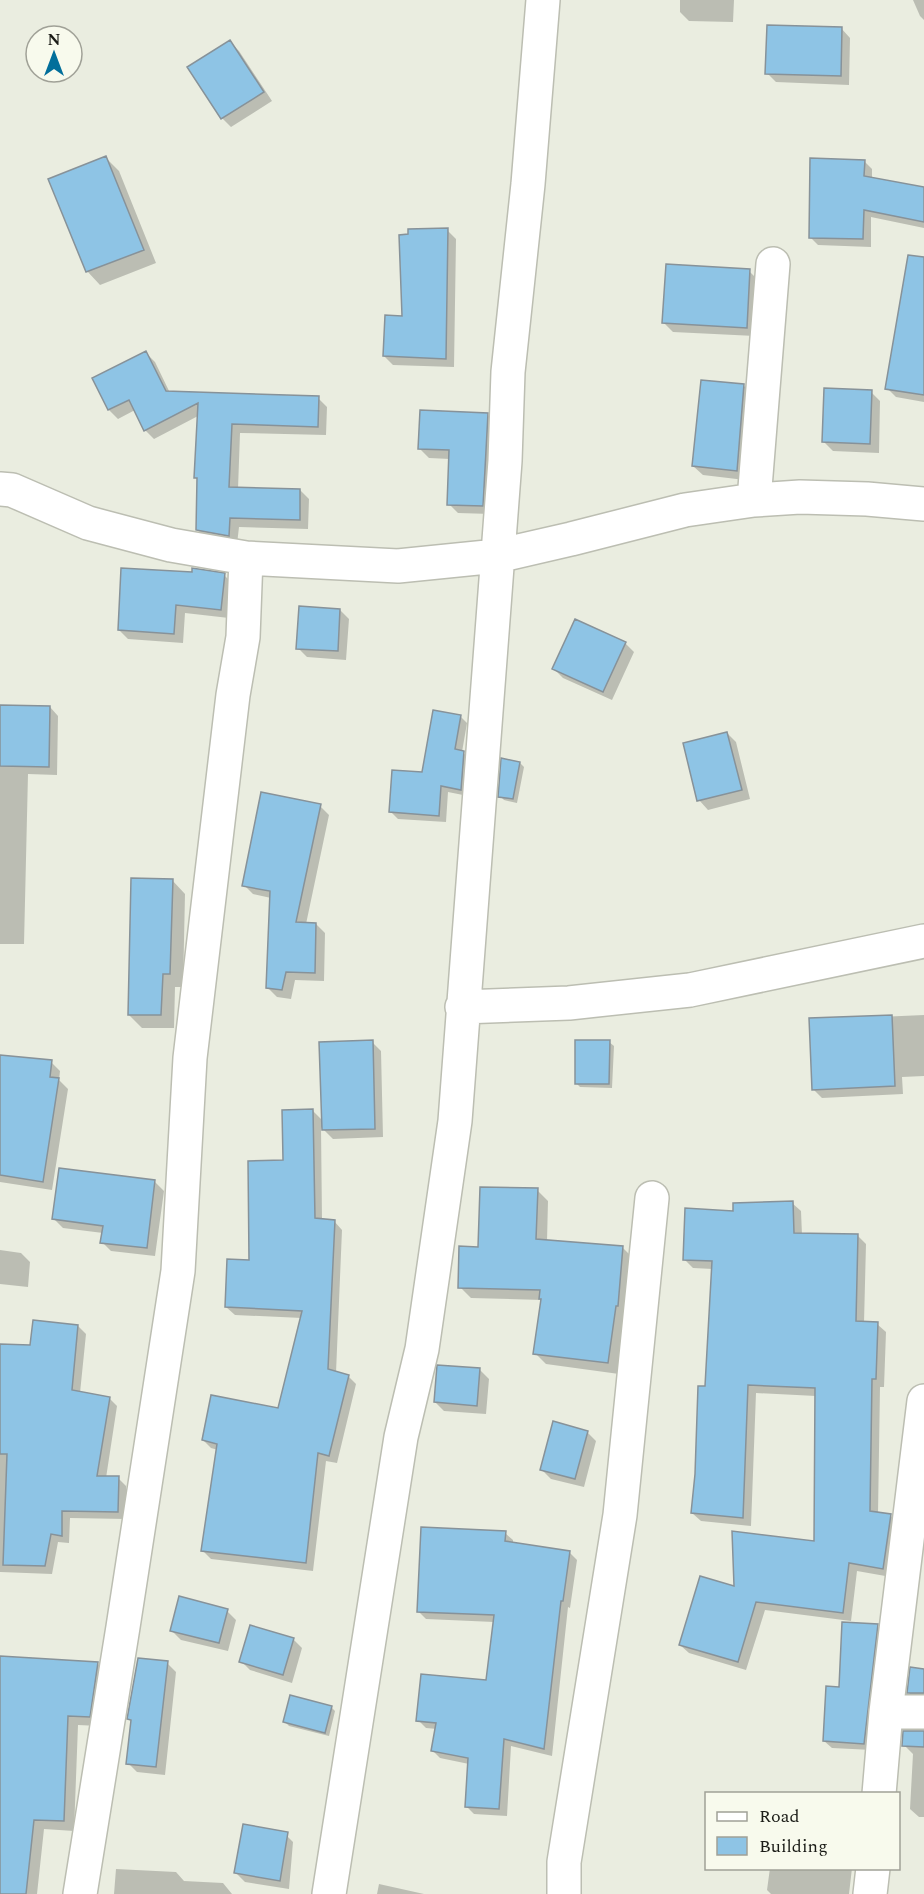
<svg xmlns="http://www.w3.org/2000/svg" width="924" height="1894" font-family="Spectral,serif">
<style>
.shadow{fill:#0003}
.building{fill:#8ec4e5;stroke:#879299;stroke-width:1.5}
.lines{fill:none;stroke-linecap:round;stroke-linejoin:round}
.minor-casing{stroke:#bcbeb2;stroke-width:36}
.minor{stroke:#fff;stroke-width:33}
</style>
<rect width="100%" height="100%" fill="#eaede0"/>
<!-- shadow -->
<path class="shadow" d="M680,0h54l-1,22 -44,-1 -9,-9z
M913,0h11v20l-4,-4z
M841,28l9,10 -1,47 -73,-3 -9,-9z
M230,42l9,9 33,50 -41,26 -9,-9 -33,-50z
M106,158l13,13 37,92 -56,22 -13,-14z
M864,161l8,8v10l52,10v39l-53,-11v30l-53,-2 -8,-8z
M447,230l9,9 -2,128 -61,-2 -9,-9z
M749,271l9,9 -3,56 -82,-4 -9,-9z
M924,311v91l-28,-5 -9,-9z
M146,353l9,9 15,31 148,5 9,9 -1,28 -86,-2 -2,56 62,1 9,9 -1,30 -69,-2 -2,17 -30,-5 -10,-9 1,-50 -3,-3 3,-61 -44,23 -9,-9 -10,-20 -17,9 -9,-9z
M744,386l9,9 -8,85 -42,-5 -10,-9z
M871,392l9,9 -1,52 -46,-2 -9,-9z
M487,414l9,9 -5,91 -33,-1 -9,-9 1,-45 -21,-1 -9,-9z
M224,575l9,9 -4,34 -44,-5 -2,30 -55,-4 -9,-9z
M340,610l9,9 -3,41 -39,-3 -9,-9z
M625,643l9,9 -22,48 -49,-22 -9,-9z
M0,707h50l8,9 -1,59 -29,-1 -4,170h-24z
M460,716l7,7 -5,29 9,8 -3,36 -20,-4 -2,30 -48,-3 -7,-7 32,-38z
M727,733l9,9 14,57 -42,11 -9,-10z
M520,763l4,4 -7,36 -13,-3 -4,-4z
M320,806l9,9 -23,109h10l9,9 -1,48 -29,-1 -4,19 -14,-2 -9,-9 3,-90 -18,-4 -9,-9z
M172,880l13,14 -2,93h-8l-1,41h-32l-13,-13z
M924,1015v61l-22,1 1,17 -81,4 -9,-9 -3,-69z
M372,1042l9,9 2,86 -50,2 -12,-12 1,93 12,1 8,9 -6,143 12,3 8,8 -19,79 -11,-2 -13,110 -102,-12 -8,-8 15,-101 -7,-2 -8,-8 77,-30 22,-92 -67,-3 -9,-8 25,-45 33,-100 29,-51 11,11z
M609,1042l5,4 -2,42 -32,-1 -4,-4z
M0,1056l51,6 9,9 -1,9 9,9 -16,101 -52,-8z
M155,1182l9,9 -9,65 -44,-5 -9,-9 1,-9 -40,-5 -9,-9z
M537,1190l11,11 -1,40 75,6 11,11 -14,116 -73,-10 -11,-11 8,-53 -72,-2 -11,-11 20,-39z
M792,1203l9,8 1,24h55l9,9 -2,79 13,1 9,8 -2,55h-4l-2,127 13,2 8,9 -8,52 -34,-6 -6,50 -86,-11 -19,60 -57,-17 -9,-8 55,-57 80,-45 1,-147 -60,-3 -5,133 -50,-5 -9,-8 15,-125 6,-119 -20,-1 -9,-9 50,-47z
M0,1250l21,3 9,9 -2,25 -28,-3z
M78,1326l8,8 -6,59 29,5 8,8 -11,72h12l8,8v33l-56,-1 -1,25 -11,-1 -6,32 -52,-2v-226l32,1z
M480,1370l9,9 -3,35 -42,-3 -9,-9z
M587,1432l9,9 -12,46 -33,-8 -9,-9z
M505,1533l8,7v4l56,8 8,8 -7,48 -2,-1 -16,149 -41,-10 -4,70 -33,-2 -8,-8 3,-42 -29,-6 -8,-8 5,-21 -11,-1 -8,-8 69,-38 7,-60 -68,-3 -8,-8z
M227,1611l9,9 -8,31 -47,-11 -9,-9z
M877,1626l8,7 -13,117 -40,-2 -8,-7 16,-53z
M293,1639l9,9 -10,35 -42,-13 -9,-9z
M0,1657l98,7 10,10 -9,52 -21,-1 -4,106 -30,-2 -7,65h-37z
M167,1663l9,9 -11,103 -28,-3 -9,-9 4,-40 -3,-4z
M924,1670v32l-7,-1 -8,-8z
M331,1707l4,4 -6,25 -40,-10 -4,-4z
M924,1732v85h-5l-9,-8 3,-55 -9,-9z
M284,1833l9,9 -4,47 -44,-7 -9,-9z
M770,1868h82l-3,26h-78l-4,-4z
M116,1869l60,3 8,9 39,2 9,11h-118z
M379,1884l45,10h-47z"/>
<!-- building -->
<path class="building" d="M767,25l75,2 -1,49 -76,-2z
M230,40l34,52 -43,27 -34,-52z
M106,156l38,94 -58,22 -38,-93z
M810,158l55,2 -1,16 60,11v35l-60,-12 -1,29 -54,-1z
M448,228l-2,131 -63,-3 2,-41 17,1 -3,-81 9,-1v-5z
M908,255l16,2v138l-39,-6z
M666,264l84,5 -3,59 -85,-5z
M146,351l20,40 153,5 -1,31 -86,-3 -3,63 71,2v31l-70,-2 -1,18 -33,-6 1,-52h-3l4,-75 -54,28 -15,-31 -21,10 -16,-32z
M701,380l43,4 -7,87 -45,-5z
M824,388l48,2 -2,54 -48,-2z
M420,410l68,3 -5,93 -36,-1 2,-55 -31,-1z
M121,568l71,4v-4l33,5 -4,37 -45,-5 -2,29 -56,-4z
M299,606l41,3 -2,42 -42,-2z
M575,619l51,23 -23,50 -51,-23z
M0,705l50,1 -1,61 -49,-1z
M433,710l28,5 -6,34 9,2 -3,39 -20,-4 -2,30 -50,-4 3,-42 30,2z
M727,732l15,58 -45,11 -14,-58z
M501,758l19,4 -7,37 -15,-2z
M261,792l60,12 -25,118 20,1 -1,50 -29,-1 -4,18 -16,-2 4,-97 -28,-5z
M131,878l42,1 -3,95h-7l-2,41h-33z
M892,1015l3,71 -83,4 -3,-72z
M373,1040l2,89 -53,1 -3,-88z
M575,1040h35l-1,44h-34z
M0,1055l52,5 -2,17 9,1 -16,104 -43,-7z
M313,1109l2,109 20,2 -7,149 21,6 -20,81 -11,-3 -12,110 -105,-12 16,-107 -15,-4 9,-45 67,13 24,-97 -77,-4 2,-48 22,1 -1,-99 35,-1 -1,-50z
M59,1168l96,12 -8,68 -47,-5 3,-17 -51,-7z
M480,1187l58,1 -2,51 87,7 -5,60h-2l-8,57 -75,-9 8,-55h-2l1,-9 -82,-2 1,-42 19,1z
M793,1201l1,32 64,1 -2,87 22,1 -2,57h-4l-2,132 21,3 -8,55 -34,-6 -6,50 -87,-11 -18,60 -59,-17 21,-69 34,10 -2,-55 82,10 1,-153 -67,-3 -5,133 -52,-5 4,-39 3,-88h7l7,-125 -29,-1 2,-52 48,3v-8z
M33,1320l45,5 -6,65 38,7 -13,79h22l-1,36 -56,-1v25l-11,-2 -6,32 -42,-1 4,-111h-7v-110l30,1z
M437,1365l43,3 -3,38 -43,-4z
M553,1421l35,10 -13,48 -35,-9z
M421,1527l85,4 -1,10 65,10 -7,50h-2l-17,148 -40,-10 -5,70 -34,-2 3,-49 -37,-7 5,-28 -20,-2 5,-47 65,6 8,-65 -77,-3z
M179,1596l49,13 -9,34 -49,-12z
M842,1622l36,2 -14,120 -41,-3 3,-55 13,1z
M250,1625l44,13 -11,37 -44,-13z
M0,1656l98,6 -8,55 -22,-1 -4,105 -30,-1 -8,74h-26z
M138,1658l30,3 -12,106 -30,-3 5,-44 -4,-1z
M910,1667l14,2v24h-17z
M290,1695l42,11 -7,27 -42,-11z
M903,1731h21v16l-22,-1z
M243,1824l45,8 -8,49 -46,-8z"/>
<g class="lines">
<!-- minor casing -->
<g class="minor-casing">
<path id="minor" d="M0,489l12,1 76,33 83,22 75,13 152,8 99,-10 74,-17 114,-29 69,-10 46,-3 67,2 57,5
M754,500l19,-236
M462,1007l107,-4 121,-13 234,-49
M886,1712h38
M879,1794l7,-82 38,-311
M80,1894l43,-267 55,-356 12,-213 43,-363 10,-58 3,-79
M329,1894l72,-457 21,-88 33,-228 50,-660 3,-89 20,-188 15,-184
M564,1894v-32l56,-347 32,-317
M870,1894l3,-26"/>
</g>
<!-- minor -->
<use href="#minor" class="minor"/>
</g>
<!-- legend -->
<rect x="705" y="1792" width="195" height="78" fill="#f8faed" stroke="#a0a197" stroke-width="1.5"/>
<rect x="717" y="1812" width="30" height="9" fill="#ffffff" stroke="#a0a197" stroke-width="1.5"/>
<text x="759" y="1822" font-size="18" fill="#1b1c17">Road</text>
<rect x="717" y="1837" width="30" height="18" fill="#8ec4e5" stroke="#a0a197" stroke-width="1.5"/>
<text x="759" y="1852" font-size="18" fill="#1b1c17">Building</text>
<!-- north arrow -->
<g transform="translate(54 54)"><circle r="28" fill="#f8faed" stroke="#a0a197" stroke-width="1.5"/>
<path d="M0-4.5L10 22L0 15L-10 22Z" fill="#026f9b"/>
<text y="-9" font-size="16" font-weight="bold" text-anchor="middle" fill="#1b1c17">N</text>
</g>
</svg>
